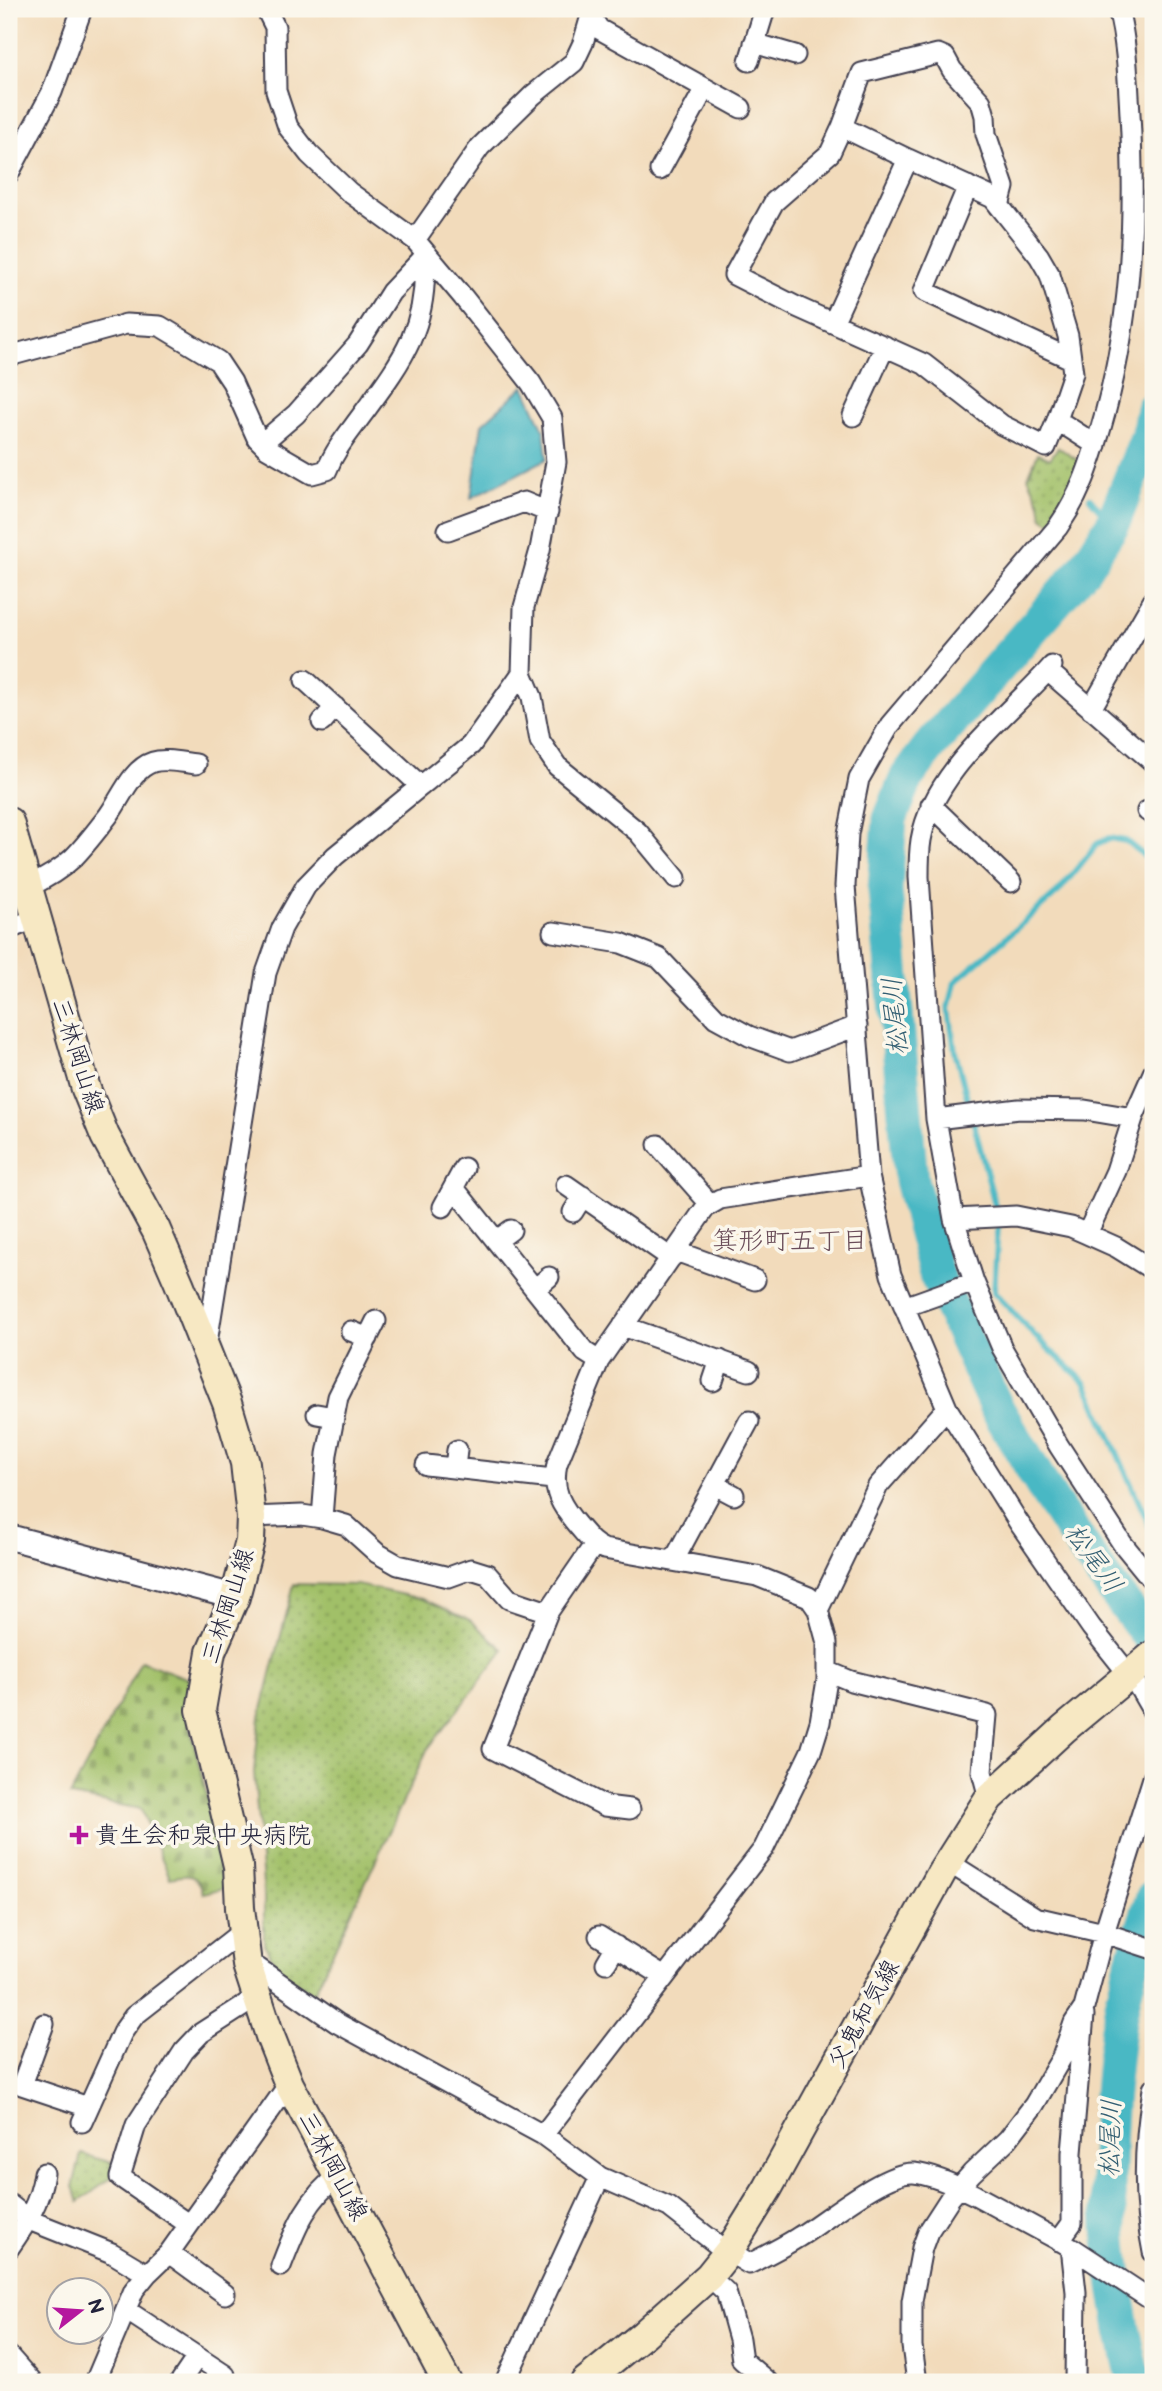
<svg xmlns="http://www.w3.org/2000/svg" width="1162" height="2391" font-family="'Balsamiq Sans','Klee One',sans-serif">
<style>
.grass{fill:url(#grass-dots);stroke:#627152;stroke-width:2}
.cemetery{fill:url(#cemetery-stones);stroke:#627152;stroke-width:2}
.water{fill:#4ab8c4;stroke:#366d80;stroke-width:2}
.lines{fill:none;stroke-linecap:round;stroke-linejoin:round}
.stream{stroke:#4ab8c4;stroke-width:6}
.river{stroke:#4ab8c4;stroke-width:35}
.minor-casing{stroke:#413e4e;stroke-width:23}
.tertiary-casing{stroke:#413e4e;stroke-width:28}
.secondary-casing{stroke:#413e4e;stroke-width:32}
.minor{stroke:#fff;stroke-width:19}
.tertiary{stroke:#fff;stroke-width:24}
.secondary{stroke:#f7e8c3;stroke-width:28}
.poi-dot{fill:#b5179e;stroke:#fbf7ec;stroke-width:2.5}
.labels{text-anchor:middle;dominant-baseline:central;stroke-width:7;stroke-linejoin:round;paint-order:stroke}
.street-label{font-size:24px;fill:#22223b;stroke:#fbf7ec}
.poi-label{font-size:24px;fill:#22223b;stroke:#fbf7ec;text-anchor:start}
.water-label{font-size:26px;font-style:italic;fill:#325e72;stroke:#fbf7ec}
.neighbourhood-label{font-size:26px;fill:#6a4d59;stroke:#fbf7ec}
</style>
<defs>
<pattern id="grass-dots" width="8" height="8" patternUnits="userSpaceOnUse" patternTransform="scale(1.75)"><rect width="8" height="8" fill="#a1c068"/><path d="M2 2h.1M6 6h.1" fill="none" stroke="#839c57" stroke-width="1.8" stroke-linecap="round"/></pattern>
<pattern id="cemetery-stones" width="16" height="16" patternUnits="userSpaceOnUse" patternTransform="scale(1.75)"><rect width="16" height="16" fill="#a1c068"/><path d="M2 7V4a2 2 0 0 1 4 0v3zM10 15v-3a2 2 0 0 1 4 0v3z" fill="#839c57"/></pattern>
</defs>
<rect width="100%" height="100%" fill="#fbf7ec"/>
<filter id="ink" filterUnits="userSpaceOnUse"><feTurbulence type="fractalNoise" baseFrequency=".0143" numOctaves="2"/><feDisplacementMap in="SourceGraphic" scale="14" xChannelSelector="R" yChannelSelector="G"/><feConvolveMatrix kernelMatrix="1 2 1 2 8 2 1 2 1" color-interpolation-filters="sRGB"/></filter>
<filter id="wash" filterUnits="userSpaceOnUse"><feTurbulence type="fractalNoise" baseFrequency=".00686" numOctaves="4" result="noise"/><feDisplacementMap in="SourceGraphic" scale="28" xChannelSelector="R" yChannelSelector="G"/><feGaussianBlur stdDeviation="1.57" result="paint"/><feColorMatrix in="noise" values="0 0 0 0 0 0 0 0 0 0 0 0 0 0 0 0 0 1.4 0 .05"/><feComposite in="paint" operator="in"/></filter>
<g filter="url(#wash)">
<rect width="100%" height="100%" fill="#f2dbbb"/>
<!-- grass -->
<path class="grass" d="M1058,447l22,15 -8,22 -20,39 -10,-6 -2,-14 -12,-26 10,-24 12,6z
M294,1584l63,1 66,14 47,21 34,30 -77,100 -113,243 -32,-18 -18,-31v-47l-10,-125 6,-55z
M81,2154l35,10 -5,14 -32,24 -6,-15z"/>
<!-- cemetery -->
<path class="cemetery" d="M141,1661l48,18 -2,27 3,22 31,126 4,34 -22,5c-4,-20 -16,-19 -33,-15l-29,-69 -71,-13z"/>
<!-- water -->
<path class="water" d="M524,386l20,44 3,29 -76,39 11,-74z"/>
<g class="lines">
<!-- stream -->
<path class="stream" d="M1090,498l22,27
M996,1209l-41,-158 -6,-42 6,-27 103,-90 39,-48 12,-6 17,3 27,22
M998,1225l-4,67 42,45 50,46 65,146 2,12"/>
<!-- river -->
<path class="river" d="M1153,409l-5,26 -36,90 -28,44 -154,177 -23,31 -17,42 -5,71 26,290 25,94 60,133 52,88 54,80 51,67
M1135,2382c-31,-121 -34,-237 -16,-361 6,-39 22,-86 34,-124"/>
</g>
</g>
<g filter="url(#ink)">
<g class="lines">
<!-- minor casing -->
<g class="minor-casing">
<path id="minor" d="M1118,9c9,34 10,70 12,105 6,107 1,213 -30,317 -11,37 -20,64 -42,96l-168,198 -31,54 -11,55 -3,52 24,290 22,99 56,133 72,115 72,104 47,59 15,26
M590,15l9,14 142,79
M754,43l41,12
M749,61l16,-52
M842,127l66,32
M660,170l45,-82
M9,173l43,-81 30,-83
M968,186l-44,105 147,68
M999,206l5,-19 -18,-53 -1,-18 -4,-14 -29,-32 -7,-13 -7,-3 -76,19 -20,54 -12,26 -56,49 -40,73 63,32 127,57 78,61 44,22 11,-27 39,25
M415,240l65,-93 53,-52 41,-33 9,-19 10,-34
M833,323l75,-164 85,39 46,58 11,19 18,61 5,37 -16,47
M9,356l117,-32 34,2 58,35 14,21 25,56 10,10 45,26 15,-4c8,-21 22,-37 35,-55 39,-53 67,-88 62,-157
M853,416l32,-70
M262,443l34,-29 62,-70 33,-52 36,-38
M448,530l76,-28 24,10
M1052,666c-44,50 -119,104 -131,174 -2,12 -2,25 -2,37l17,242 18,100 20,63 28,66 57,98 63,97 31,38
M1048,671l105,91
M522,673l10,24 8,44 17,25 81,66 38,46
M305,680l116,106
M1091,709l62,-108
M322,722l13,-15
M931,805l80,77
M1147,811l6,4
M28,887c17,-8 31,-16 45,-29 13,-13 24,-28 35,-42 13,-17 23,-47 45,-54 13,-4 30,1 43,2
M9,929l28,-11
M553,932l68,11 38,15 57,60 33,18 41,15 67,-25
M1153,1073l-20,45 -17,53 -29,63 29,13 37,23
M936,1119l83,-10 66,1 48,8
M658,1145l52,59
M566,1185l105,73
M454,1188l131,164 14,9
M443,1207l21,-39
M573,1212l10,-16
M954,1219l62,-3 55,11 16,7
M496,1241l15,-11
M676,1251l79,29
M535,1289l14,-12
M904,1307l70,-25
M623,1326l126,45
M351,1331l17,7
M206,1349l60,-376 16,-45 24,-42 29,-30 136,-111 51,-72 2,-66 16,-57 16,-88 -4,-44 -21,-35 -68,-86 -48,-57 -66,-48 -40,-38 -21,-27 -12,-36 -1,-64 -9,-18
M713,1381l7,-21
M317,1414l17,3
M426,1465l127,14
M455,1468l2,-18
M715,1485l19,10
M251,1517l51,-2 20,3 24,7 31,28 21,12 51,12 22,-8 16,5 22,25 39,13 46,-67
M322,1518l5,-64 11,-57 38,-76
M674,1560l75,-139
M818,1610l60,-124 69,-78
M548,1612l-55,137 112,57 25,3
M827,1671l24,10 136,34 -5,57 7,26
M948,1862l87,55 69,16 49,16
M599,1936l64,40
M606,1963l10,-17
M247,1965l11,3 79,55 206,112 57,42
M44,2024l-22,61 66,22
M1153,2089c-9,53 -11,111 0,163
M82,2122l40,-89 12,-17 109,-85
M543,2135l221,-287 47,-97 9,-29 7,-42v-37l-9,-33 -9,-13 -52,-21 -153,-27c-12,-5 -17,-13 -26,-23 -16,-19 -27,-35 -21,-62l42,-103 107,-154 14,-8 149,-23
M9,2204l20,16 83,33 35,21
M188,2224l-68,-47 16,-52 48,-74 17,-18 56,-36
M1059,2241l13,-18v-70l12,-138
M1071,2247l5,45 -1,90
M9,2248c17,-24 31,-45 35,-75
M169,2253l56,41
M281,2266c14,-36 25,-67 58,-91
M709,2276l17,16 13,47 3,21 26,22
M126,2310l99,65
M9,2356l23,26
M95,2382l39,-92 13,-16 22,-21 120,-169
M180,2382l17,-25
M505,2382l95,-205 69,30 50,39 30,18c16,-8 32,-16 48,-26 26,-15 87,-67 117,-65 18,2 45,14 61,22l96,52 82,54
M917,2382l-5,-36v-45l10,-53 6,-16 22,-34 22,-25 36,-34 26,-34 28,-48 12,-34 10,-15 20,-75 49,-155"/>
</g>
<!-- tertiary casing -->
<g class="tertiary-casing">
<path id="tertiary" d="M9,1537l226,60"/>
</g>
<!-- secondary casing -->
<g class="secondary-casing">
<path id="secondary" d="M9,822l77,267 19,47 51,94 23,53 48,120 18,60 6,54 -1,24 -15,56 -24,55 -10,58 37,156 2,42 7,57 23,71 19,48 158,298
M585,2382l59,-48 65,-58 20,-25 39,-63 174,-316 47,-74 75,-69 89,-74"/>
</g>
<!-- minor -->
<use href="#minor" class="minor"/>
<!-- tertiary -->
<use href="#tertiary" class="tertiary"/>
<!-- secondary -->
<use href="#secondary" class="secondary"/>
</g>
</g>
<!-- markers -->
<path class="poi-dot" d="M75.5 1824.5h7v7h7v7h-7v7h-7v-7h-7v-7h7z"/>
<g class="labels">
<!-- street labels -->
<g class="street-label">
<text transform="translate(78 1056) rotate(72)">三林岡山線</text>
<text transform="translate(228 1606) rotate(-72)">三林岡山線</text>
<text transform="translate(864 2014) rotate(-61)">父鬼和気線</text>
<text transform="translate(333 2166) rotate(62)">三林岡山線</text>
</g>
<!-- poi labels -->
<g class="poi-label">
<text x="95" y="1835">貴生会和泉中央病院</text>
</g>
<!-- water labels -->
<g class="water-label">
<text transform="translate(896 1016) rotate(-95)">松尾川</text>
<text transform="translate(1093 1559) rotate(54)">松尾川</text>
<text transform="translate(1111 2138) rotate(-88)">松尾川</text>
</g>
<!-- neighbourhood labels -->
<g class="neighbourhood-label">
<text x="790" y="1241">箕形町五丁目</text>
</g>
</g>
<!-- margin -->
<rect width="1162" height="2391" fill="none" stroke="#fbf7ec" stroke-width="35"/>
<!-- north arrow -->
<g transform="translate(80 2311) rotate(73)"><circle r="33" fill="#fbf7ec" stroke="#a4a2a5" stroke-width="2"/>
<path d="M0-5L12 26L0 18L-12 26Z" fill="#b5179e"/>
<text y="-10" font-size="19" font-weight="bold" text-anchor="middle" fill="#22223b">N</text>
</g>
</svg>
